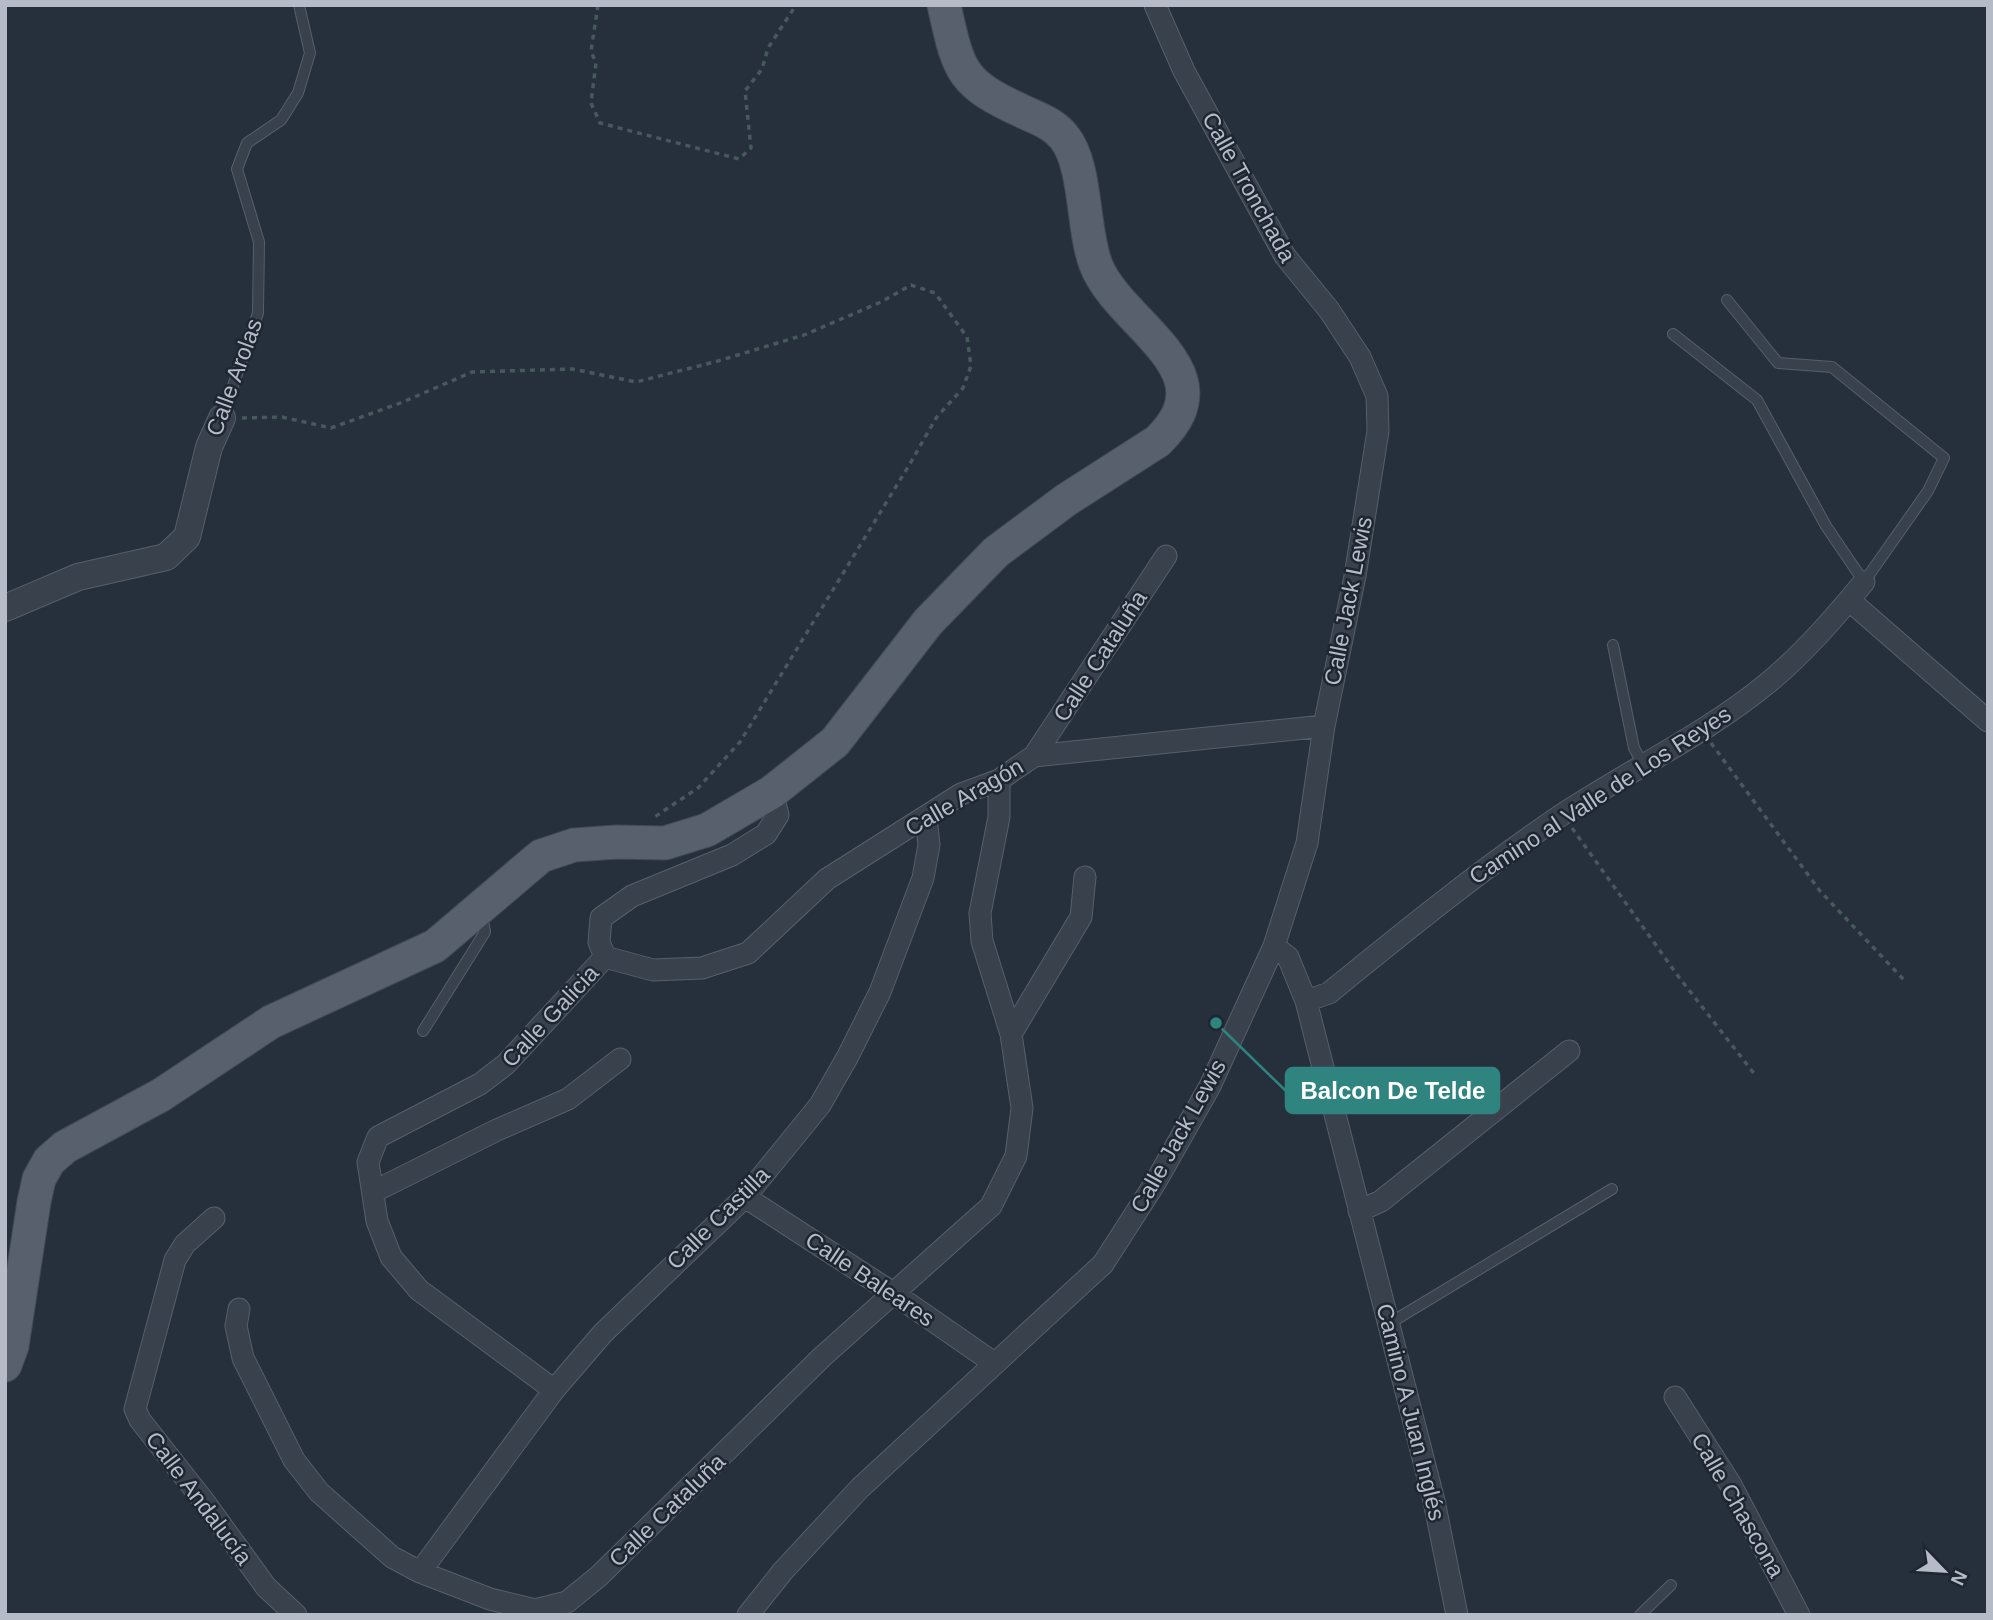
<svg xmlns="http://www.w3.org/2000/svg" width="1993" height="1620" font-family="Helvetica,sans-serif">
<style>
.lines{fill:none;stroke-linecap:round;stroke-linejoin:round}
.service-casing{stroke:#575f6a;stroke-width:12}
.minor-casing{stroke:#575f6a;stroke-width:23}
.tertiary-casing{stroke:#575f6a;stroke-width:28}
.primary-casing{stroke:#424a55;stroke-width:35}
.path{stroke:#47595c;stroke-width:3.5;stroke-dasharray:5 5;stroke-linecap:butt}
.service{stroke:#39414c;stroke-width:10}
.minor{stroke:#39414c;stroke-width:21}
.tertiary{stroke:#39414c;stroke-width:26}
.primary{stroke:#57606c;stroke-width:33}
.labels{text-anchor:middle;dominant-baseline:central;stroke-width:5;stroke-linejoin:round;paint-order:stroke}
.street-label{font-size:23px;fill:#b5bcc7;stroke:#1e2631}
.leader{fill:none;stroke:#308480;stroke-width:2.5}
.callout-dot{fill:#308480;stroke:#1e2631;stroke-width:2.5}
.callout{fill:#308480;stroke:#308480;stroke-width:2.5}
.callout-label{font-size:24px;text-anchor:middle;font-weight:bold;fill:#fff}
</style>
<rect width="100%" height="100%" fill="#262f3c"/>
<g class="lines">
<!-- service casing -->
<g class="service-casing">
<path id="service" d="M1673,334l84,66 69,126 38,56 64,-91 16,-33 -112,-91 -54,-4 -51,-63
M222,418l36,-105 1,-71 -22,-73 10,-26 34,-23 17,-27 12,-40 -11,-48
M1613,645l21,103 10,18
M423,1031l62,-99 -3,-18
M1390,1323l222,-134
M1640,1615l31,-30"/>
</g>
<!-- minor casing -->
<g class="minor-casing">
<path id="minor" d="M1849,600l139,121
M1034,756l132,-200
M1274,946l14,11 18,44 128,500 23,114
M605,957l48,13 49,-2 46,-15 79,-74 134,-85 38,-14 35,-24 290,-30
M605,957l-6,-15 2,-24 31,-22 100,-41 34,-21 12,-19 -6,-23
M1306,1001l23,-8c75,-61 150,-122 231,-177 69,-46 145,-81 209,-134 35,-29 66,-65 95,-100
M1011,1034l70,-117 4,-40
M373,1192l124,-62 71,-31 52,-40
M745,1197l148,96 101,70
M1359,1211l22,-10 188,-150
M214,1218l-29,26 -10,16 -40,149 5,11 63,80 63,87 30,28
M239,1309l-3,17 7,32 51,102 25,32 73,65 28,15 70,27 45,11 32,-8 32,-26 223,-219 169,-151 25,-50 6,-48 -11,-74 -29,-93 -2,-28 19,-96v-37
M554,1390l-135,-100 -28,-33 -14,-36 -9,-59 10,-25 102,-53 26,-20 99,-107
M1675,1397l56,88 68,130
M420,1572l134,-182 49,-57 142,-136 75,-92 28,-49 32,-64 43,-114 6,-33 -3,-28
M748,1615l35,-44 77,-83 243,-224 52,-81 55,-97 64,-140 33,-103 17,-117 31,-150 23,-145 -1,-35 -17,-39 -31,-47 -44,-54 -101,-185 -29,-66"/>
</g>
<!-- tertiary casing -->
<g class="tertiary-casing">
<path id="tertiary" d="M5,608l73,-31 88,-20 21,-20 22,-90 13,-29"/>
</g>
<!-- primary casing -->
<g class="primary-casing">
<path id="primary" d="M5,1365l7,-19 22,-144 5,-23 10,-18 16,-14 96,-52 110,-73 164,-76 106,-90 33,-11 43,-3 48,1 42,-13 65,-38 63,-50 93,-120 68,-70 70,-52 92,-59c17,-17 30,-36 23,-61 -12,-40 -69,-74 -85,-115 -14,-36 -9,-100 -32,-128 -10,-13 -25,-18 -40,-25 -64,-29 -65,-40 -80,-107"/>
</g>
<!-- path -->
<path class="path" d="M598,5l-7,46 5,12 -5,40 9,20 139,36 12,-11 -6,-57 17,-22 6,-21 28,-43
M242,418l40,-1 49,11 72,-26 69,-30 100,-3 64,13 82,-21 86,-26 77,-33 30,-17 24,8 32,44 4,29 -8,22 -27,30 -25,44 -171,280 -42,46 -45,30
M1711,743l109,148 84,89
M1572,828l106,148 78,100"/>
<!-- service -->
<use href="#service" class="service"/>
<!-- minor -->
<use href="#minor" class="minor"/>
<!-- tertiary -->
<use href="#tertiary" class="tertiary"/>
<!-- primary -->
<use href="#primary" class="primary"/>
</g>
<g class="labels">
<!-- street labels -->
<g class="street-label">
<text transform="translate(1249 187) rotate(61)">Calle Tronchada</text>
<text transform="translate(234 377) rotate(-70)">Calle Arolas</text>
<text transform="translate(1348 601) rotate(-79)">Calle Jack Lewis</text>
<text transform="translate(1100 656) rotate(-57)">Calle Cataluña</text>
<text transform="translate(1600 795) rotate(-33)">Camino al Valle de Los Reyes</text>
<text transform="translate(964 797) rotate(-30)">Calle Aragón</text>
<text transform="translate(550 1016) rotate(-47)">Calle Galicia</text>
<text transform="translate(1178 1136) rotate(-61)">Calle Jack Lewis</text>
<text transform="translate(718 1218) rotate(-45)">Calle Castilla</text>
<text transform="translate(870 1279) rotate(34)">Calle Baleares</text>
<text transform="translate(1411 1412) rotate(76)">Camino A Juan Inglés</text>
<text transform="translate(199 1498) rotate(53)">Calle Andalucía</text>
<text transform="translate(1738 1505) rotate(60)">Calle Chascona</text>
<text transform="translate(667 1510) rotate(-44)">Calle Cataluña</text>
</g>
</g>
<!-- callouts -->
<path class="leader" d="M1216 1023L1286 1091"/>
<circle class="callout-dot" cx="1216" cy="1023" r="7"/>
<rect class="callout" x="1286" y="1068" width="213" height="45" rx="7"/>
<g class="callout-label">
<text x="1393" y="1099">Balcon De Telde</text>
</g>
<!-- border -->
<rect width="1993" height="1620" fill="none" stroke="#b5bcc7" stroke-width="14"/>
<!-- north arrow -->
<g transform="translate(1944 1571) rotate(115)" stroke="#1e2631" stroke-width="5" paint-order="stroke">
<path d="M0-5L12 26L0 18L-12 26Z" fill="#b5bcc7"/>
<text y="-10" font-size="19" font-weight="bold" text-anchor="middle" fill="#b5bcc7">N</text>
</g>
</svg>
